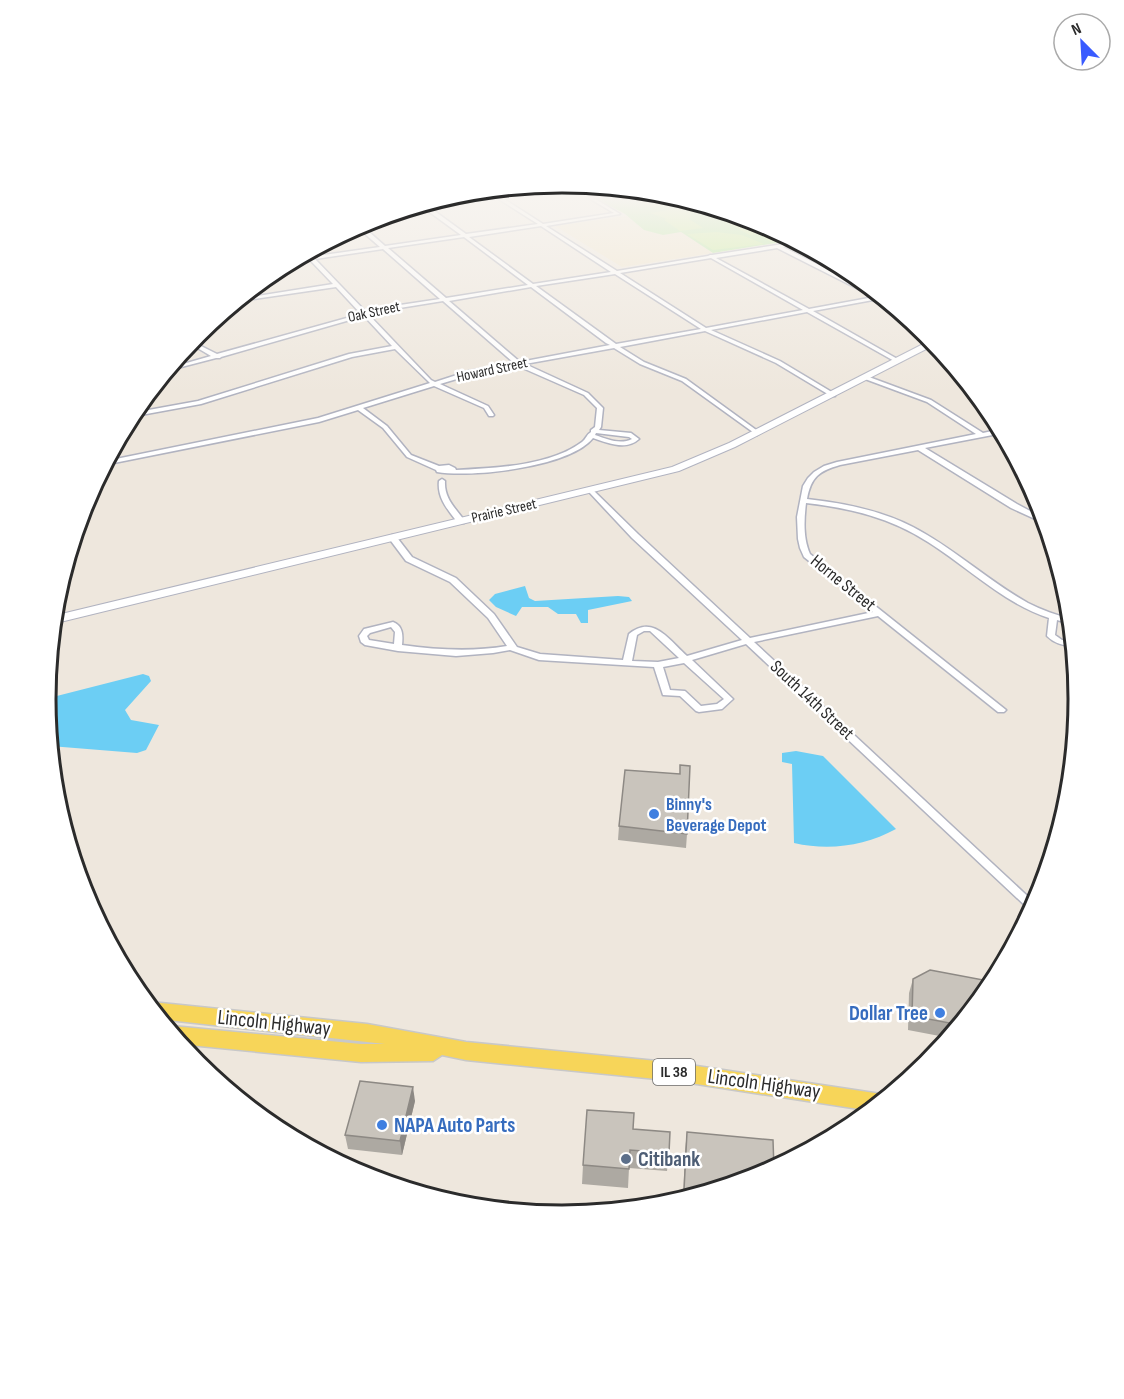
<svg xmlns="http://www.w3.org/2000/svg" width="1124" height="1399" font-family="'Sofia Sans Condensed',sans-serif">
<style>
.education{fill:#f0e5cc}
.green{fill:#b1e797}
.pitch{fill:#c6ee92}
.water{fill:#6ccef4}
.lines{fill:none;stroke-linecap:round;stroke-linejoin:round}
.street-casing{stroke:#b1b3c0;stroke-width:3}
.secondary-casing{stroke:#b1b3c0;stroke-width:2}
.primary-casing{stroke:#c8c8c8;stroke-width:3}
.street{fill:#fff;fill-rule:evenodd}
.secondary{fill:#fff;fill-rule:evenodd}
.primary{fill:#f7d559;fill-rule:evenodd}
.wall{fill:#ada9a2}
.shaded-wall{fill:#8d8984}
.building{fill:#c9c4bc;stroke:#8d8984;stroke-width:1.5}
.shop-dot{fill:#3f7fe0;stroke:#fff;stroke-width:2}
.service-dot{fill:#5c6f8a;stroke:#fff;stroke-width:2}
.labels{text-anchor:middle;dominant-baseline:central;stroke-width:5;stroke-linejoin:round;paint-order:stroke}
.far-street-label{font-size:15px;fill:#2b2b2b;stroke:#fff}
.shield{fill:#fff;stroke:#6b6b6b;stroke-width:1.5}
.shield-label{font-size:16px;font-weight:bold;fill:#2b2b2b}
.street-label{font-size:18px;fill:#2b2b2b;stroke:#fff}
.shop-label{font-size:18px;font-weight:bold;fill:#366cbe;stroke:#fff;text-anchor:start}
.near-shop-label{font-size:21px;font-weight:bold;fill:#366cbe;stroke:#fff;text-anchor:end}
.near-street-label{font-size:21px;fill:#2b2b2b;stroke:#fff}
.near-service-label{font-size:21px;font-weight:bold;fill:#4e5e75;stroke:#fff;text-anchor:start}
.rim{fill:none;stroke:#2b2b2b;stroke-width:3}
</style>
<rect width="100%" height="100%" fill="#eee7dd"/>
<!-- education -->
<path class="education" d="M627,216l17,14 19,5 18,-3 32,21 -91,14 -67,-41z"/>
<!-- green -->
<path class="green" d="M609,197h70l81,25 34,18 -81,13 -32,-21 -18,3 -19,-5 -19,-16 -28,-15z"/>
<!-- pitch -->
<path class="pitch" d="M679,197l16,5 -44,5 -21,-9z
M704,205l11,6 3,-1 -5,-2 47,14 32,17 -21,3 -13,-8 -8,1 -55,-29z
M693,206l10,6 -11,1 -3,6 14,9 -23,3 -16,-11 3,-1 -17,-6z
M716,232l26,3 22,9 -51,6 -26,-16z"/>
<!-- water -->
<path class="water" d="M525,586l4,12 6,3 83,-5 11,1 3,4 -44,9v13h-7l-5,-9h-18l-10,-7h-26l-6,9 -20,-9 -7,-7 6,-6z
M143,674l6,2 2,5 -26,29 6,10 28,5 -13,25 -9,3 -87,-7 -5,-47z
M796,751l27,5 73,73c-31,17 -67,22 -102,14l-2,-79 -10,-2v-9z"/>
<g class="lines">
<!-- street casing -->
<g class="street-casing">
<path id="street" d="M485,197h16l42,27 71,-11 -27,-16h5l28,17 -74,12 71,45 91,-15 2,-1h2l85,-13 4,2 -18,3 101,51 -71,13 88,50 -5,1 -89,-50 -96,18 69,31 55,33v2h-4l-55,-33 -71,-32 -85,16 24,15 42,17 73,53 1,1 -3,2 -75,-54 -42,-17 -26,-16 -89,16 63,29 15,15 -2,19 -2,3 32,3 8,6c-13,12 -31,4 -46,-1 -23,29 -121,40 -156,34l-1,-2 -29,-13 -24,-29 -25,-18 -39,12 -215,43 2,-4 212,-43 112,-35 -35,-34 -43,8 -151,47 -71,13 2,-4 66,-12 151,-47 43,-8 -28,-30 -143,41 -1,1h-4l-50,13 3,-3 42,-12 -22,-13 2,-2 26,13 144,-40 -25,-27 -82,12 -3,-2 82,-13 -23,-24 -21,2 6,-3 85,-12 -24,-21 4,-2 25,22 76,-11 -37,-27h-16l16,-4 2,1zM497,198l41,26 -72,10 -37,-27zM541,226l70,46 -78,12 -64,-47zM464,237l64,48 -82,13 -58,-50zM777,248l97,49 -65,12 -93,-51zM383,249l57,50 -60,9 -14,4 -51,-53zM711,258l92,52 -97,18 -86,-55zM615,274l86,55 -85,15 -80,-58zM531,287l75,56 4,2 -90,17 -71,-61zM443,301l71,62 -45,8 -34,11 -4,-2 -62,-65 12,-4zM518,366l66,29 13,13 -2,19 -4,3v2c-5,3 -4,6 -9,10 -32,24 -87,26 -126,28l-1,-2 -6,-3 -10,1 -28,-11 -24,-29 -24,-18 71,-22 50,22 5,8h4l1,-1 -6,-9 -48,-22 30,-9zM596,433l33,4 3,2c-12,6 -25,0 -37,-4z
M865,377h4l62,23 52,33 18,-4 2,4 -78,15 92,56 28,15 1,5 -35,-16 -93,-58 -78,15c-21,6 -29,12 -33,34 36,4 73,11 106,28 41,21 75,54 115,76 14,7 28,12 43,16v5l-14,-4 -2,15 7,5 11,1 1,6c-11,-2 -19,-3 -27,-11l2,-18c-46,-15 -81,-51 -121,-76 -37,-24 -78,-34 -122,-39 -2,17 -3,35 4,51l196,156 -2,2h-6l-120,-96 -124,26 282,262 -4,8 -286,-268 -54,16 41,39 -11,10 -23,3 -3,-1 -16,-15 -17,-1 -9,-28 -115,-7 -29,-10 -17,3 -37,3 -58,-5 -33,-6 -4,-3 -2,-6 5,-7 29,-7c10,4 10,13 9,23 36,5 70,7 105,1l-19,-28 -38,-36 -44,-21 -18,-24 4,-2h3l17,22 44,21 38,36 23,33 23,7 83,6 6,-26c24,-20 40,6 58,22l55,-16 -110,-102 -43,-46 -1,-1 3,-2 2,1 45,44 112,104 123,-26 -69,-55 -4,-9 -2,-9 -1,-22 6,-31 5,-8 6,-6 10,-6 13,-4 139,-28 -49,-32 -62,-23zM391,627l4,5 -1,12 -25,-4 -2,-4 3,-3zM644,631h6l29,27 -21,4 -26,-1 5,-26zM684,663l40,36 -7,5 -16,2 -16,-15 -15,-1 -7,-23z
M442,479l3,2c-1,17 10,27 20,40l-1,2h-6c-10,-13 -21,-25 -19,-42z"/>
</g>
<!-- secondary casing -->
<g class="secondary-casing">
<path id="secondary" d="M931,340l5,4 -201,103 -56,24 -627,153 1,-8 619,-149 57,-24z"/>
</g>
<!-- primary casing -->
<g class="primary-casing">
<path id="primary" d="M151,1002l216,22 99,18 211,21 204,31 8,3 -17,14 -195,-30 -211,-21 -24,-5 -9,6 -72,1 -182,-18 -13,-16 6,-2 189,18h24l-226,-25 -13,-15z"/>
</g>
<!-- street -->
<use href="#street" class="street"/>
<!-- secondary -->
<use href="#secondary" class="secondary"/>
<!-- primary -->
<use href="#primary" class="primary"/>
</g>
<!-- wall -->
<path class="wall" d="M619,826l68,8 -1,14 -68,-8z
M913,979l79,8 -42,51 -42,-8 1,-37z
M415,1101l-13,54 -54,-6 -3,-14z
M633,1129l36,24 -2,18 -38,-3 -1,20 -46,-4 1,-19z
M687,1132l73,45 -77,24 2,-51z"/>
<!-- shaded-wall -->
<path class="shaded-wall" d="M413,1087l2,14 -13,54 -2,-14z"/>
<!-- building -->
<path class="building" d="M680,765l10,1 -3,68 -68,-8 6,-56 55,4z
M930,970l64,12 -2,5 -32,38 -48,-9 1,-37z
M360,1081l53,6 -13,54 -55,-6z
M587,1110l47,3 -1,16 37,3 -1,21 -39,-3 -1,19 -46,-4z
M687,1132l86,8 1,29 -14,8 -51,16 -25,-3z"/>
<!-- sky -->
<linearGradient id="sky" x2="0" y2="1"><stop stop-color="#76beed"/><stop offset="0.5" stop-color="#f7f4f0"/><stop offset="1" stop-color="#f7f4f0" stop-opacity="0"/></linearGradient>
<rect width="1124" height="393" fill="url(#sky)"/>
<!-- markers -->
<g class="shop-dot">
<circle cx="654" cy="814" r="6"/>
<circle cx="940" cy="1013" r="6"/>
<circle cx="382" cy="1125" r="6"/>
</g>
<circle class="service-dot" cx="626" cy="1159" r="6"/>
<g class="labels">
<!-- far-street labels -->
<g class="far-street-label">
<text transform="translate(374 312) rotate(-12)">Oak Street</text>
<text transform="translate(492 370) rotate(-12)">Howard Street</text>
<text transform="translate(504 511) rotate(-13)">Prairie Street</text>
</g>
<!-- shield labels -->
<rect class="shield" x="653" y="1059" width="42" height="26" rx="4.5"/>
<g class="shield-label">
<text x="674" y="1072">IL 38</text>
</g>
<!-- street labels -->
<g class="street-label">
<text transform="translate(843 583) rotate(39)">Horne Street</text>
<text transform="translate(812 700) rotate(43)">South 14th Street</text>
</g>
<!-- shop labels -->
<g class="shop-label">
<text x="666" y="804">Binny's<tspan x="666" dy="21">Beverage Depot</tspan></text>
</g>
<!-- near-shop labels -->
<g class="near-shop-label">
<text x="928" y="1013">Dollar Tree</text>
<text x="394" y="1125" text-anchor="start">NAPA Auto Parts</text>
</g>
<!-- near-street labels -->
<g class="near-street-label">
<text transform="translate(274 1023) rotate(6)">Lincoln Highway</text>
<text transform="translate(764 1084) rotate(8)">Lincoln Highway</text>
</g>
<!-- near-service labels -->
<g class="near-service-label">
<text x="638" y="1159">Citibank</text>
</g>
</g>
<!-- crop -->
<path d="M0 0H1124V1399H0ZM56 699a506 506 0 1 1 1012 0a506 506 0 1 1-1012 0Z" fill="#fff" fill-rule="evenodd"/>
<path class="rim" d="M56 699a506 506 0 1 1 1012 0a506 506 0 1 1-1012 0Z"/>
<!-- north arrow -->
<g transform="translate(1082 42) rotate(336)"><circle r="28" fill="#ffffff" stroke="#aaaaaa" stroke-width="1.5"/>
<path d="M0-4.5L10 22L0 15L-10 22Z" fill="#395bff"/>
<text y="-9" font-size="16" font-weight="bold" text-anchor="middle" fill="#2b2b2b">N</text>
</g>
</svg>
